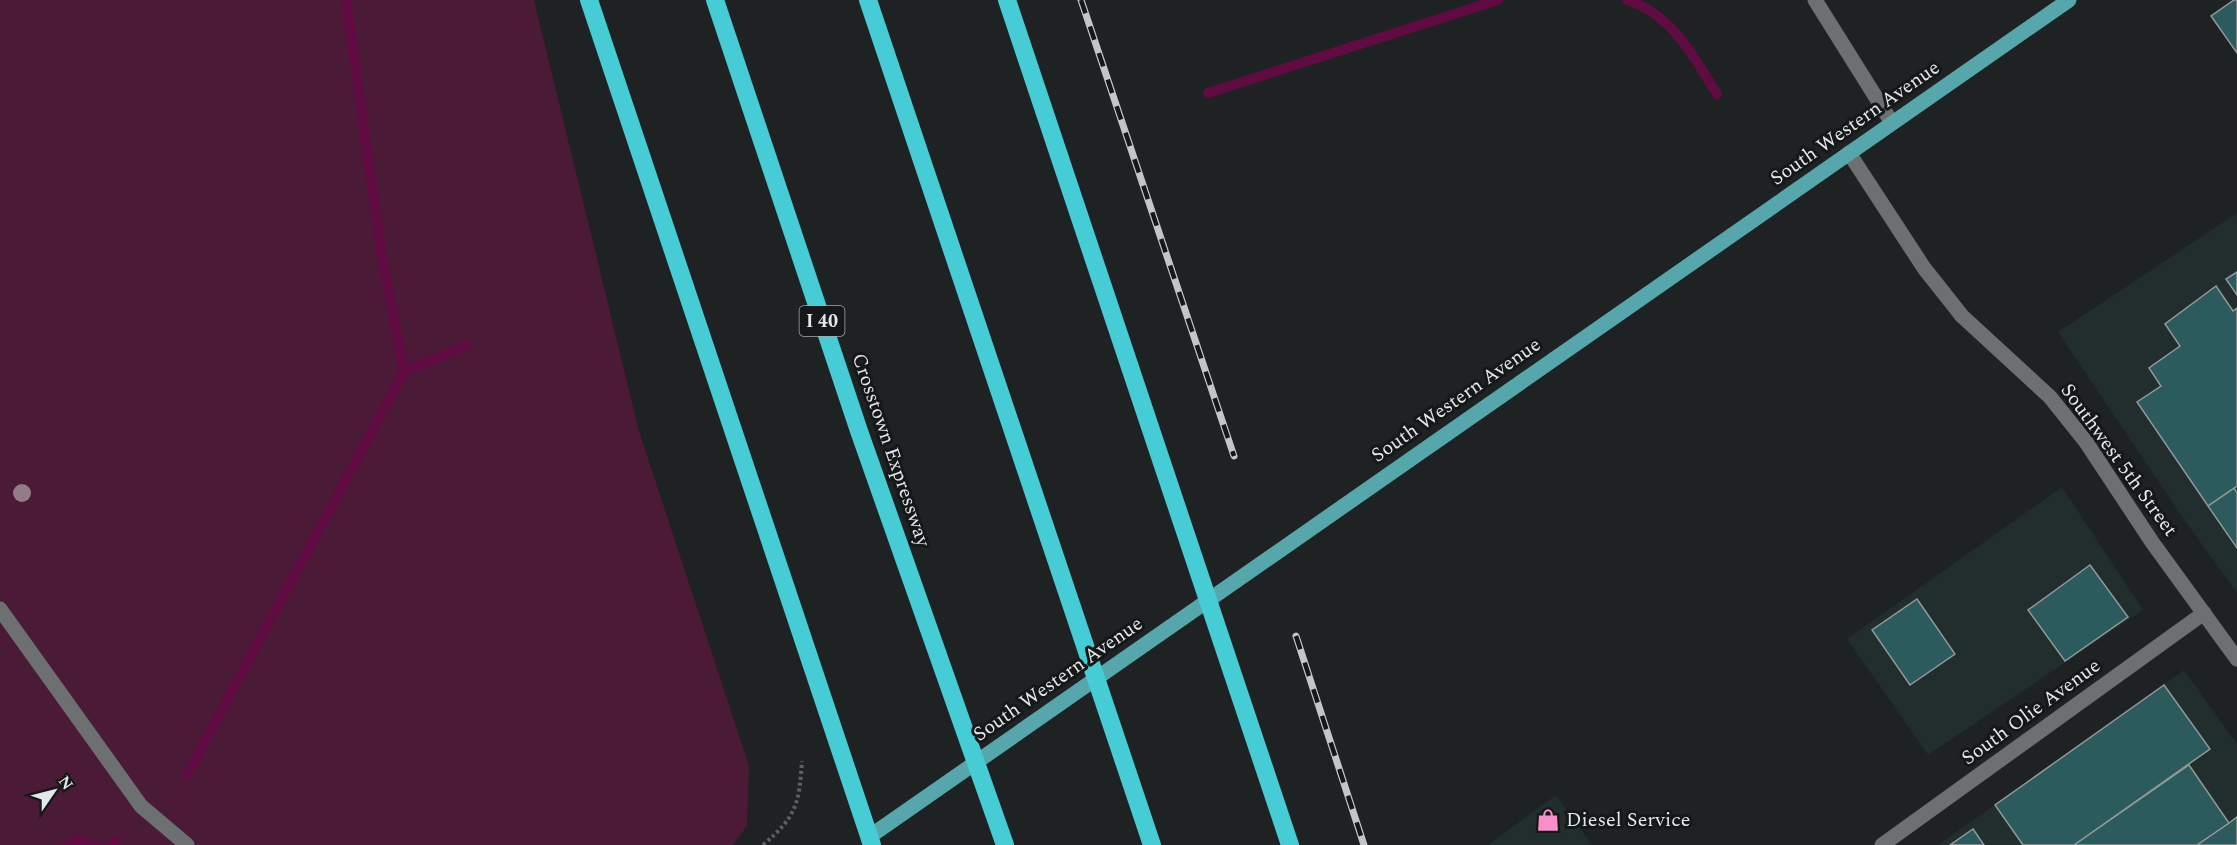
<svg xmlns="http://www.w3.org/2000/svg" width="2237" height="845" font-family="Spectral,serif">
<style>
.built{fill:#222d2d}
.green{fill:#4a1a36}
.water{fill:#610b43}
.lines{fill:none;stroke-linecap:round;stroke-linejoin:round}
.stream{stroke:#610b43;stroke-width:10}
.building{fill:#2c5b5e;stroke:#939898;stroke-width:1.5}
.path{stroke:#5c6060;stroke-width:4;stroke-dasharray:3 3;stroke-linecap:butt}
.service{stroke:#6c7070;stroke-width:15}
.minor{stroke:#6c7070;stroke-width:15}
.tertiary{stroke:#6c7070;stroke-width:15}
.primary{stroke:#55a7ac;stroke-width:15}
.motorway{stroke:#45ccd4;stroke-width:18}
.rail-casing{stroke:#c3c6c6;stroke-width:7}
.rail{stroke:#151818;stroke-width:4.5;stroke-dasharray:14;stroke-linecap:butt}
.tree{fill:#937b88}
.labels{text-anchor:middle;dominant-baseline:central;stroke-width:6;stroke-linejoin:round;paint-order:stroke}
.shield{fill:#151818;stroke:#a7aaaa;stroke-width:1.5}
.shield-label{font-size:18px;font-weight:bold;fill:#e5e8e8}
.street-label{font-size:20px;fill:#e5e8e8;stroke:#151818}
.poi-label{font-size:20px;fill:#e5e8e8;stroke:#151818;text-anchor:start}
</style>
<rect width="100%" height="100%" fill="#1e2222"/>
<!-- built -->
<path class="built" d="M2237,213v380l-52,-72 -127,-189z
M2062,487l81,123 -215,145 -81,-116z
M2184,670l53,74v101h-299z
M1556,795l36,50h-104z"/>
<!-- green -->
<path class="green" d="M0,0h534l105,431 110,335 -2,60 -14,19h-733z"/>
<!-- water -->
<path class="water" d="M76,834l29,11h-45z"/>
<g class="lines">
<!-- stream -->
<path class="stream" d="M346,0l35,250 23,122
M1627,0c45,14 66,56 90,94
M1208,93l290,-93
M186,776l218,-404 63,-27
M111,845l5,-4"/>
</g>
<!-- building -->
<path class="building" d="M2234,0h3v53l-26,-37z
M2237,272v23l-11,-16z
M2216,286l17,25 4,-3v178l-29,20 -71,-104 24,-16 -12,-18 31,-22 -15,-22z
M2234,488l3,5v55l-29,-42z
M2090,565l38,52 -63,44 -37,-51z
M1917,599l38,55 -45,31 -38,-55z
M2164,685l46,64 -136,96h-51l-28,-40z
M2189,765l40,58 -32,22h-123z
M2237,817v28h-40l32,-22z
M1973,829l11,16h-34z"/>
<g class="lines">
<!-- path -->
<path class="path" d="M763,845c34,-29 36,-41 39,-84"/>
<!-- service -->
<path class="service" d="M1815,0l77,123
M0,609l141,197 46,39"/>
<!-- minor -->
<path class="minor" d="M1882,845l322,-232"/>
<!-- tertiary -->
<path class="tertiary" d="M1849,153l75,115 38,48 88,81 36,45 66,100 85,117"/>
<!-- primary -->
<path class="primary" d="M869,837l1200,-837"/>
<!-- motorway -->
<path class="motorway" d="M589,0l283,845
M715,0l144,431 146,414
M868,0l284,845
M1007,0l283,845"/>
<!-- rail casing -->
<g class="rail-casing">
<path id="rail" d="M1081,0l153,456
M1296,636l68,209"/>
</g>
<!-- rail -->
<use href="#rail" class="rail"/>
</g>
<!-- trees -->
<circle class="tree" cx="22" cy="493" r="9"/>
<!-- icons -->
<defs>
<g id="shop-bare" transform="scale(1.8)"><path d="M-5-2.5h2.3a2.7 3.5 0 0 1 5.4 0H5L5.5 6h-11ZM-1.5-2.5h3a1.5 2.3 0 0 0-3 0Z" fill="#f98fc9" stroke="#151818" stroke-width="2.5" paint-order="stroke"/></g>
</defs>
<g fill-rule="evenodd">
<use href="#shop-bare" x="1548" y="820"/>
</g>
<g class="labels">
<!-- shield labels -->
<rect class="shield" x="799.5" y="306" width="45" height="30" rx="4.5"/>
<g class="shield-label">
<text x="822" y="321">I 40</text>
</g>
<!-- street labels -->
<g class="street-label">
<text transform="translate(1855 123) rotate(-35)">South Western Avenue</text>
<text transform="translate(1456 400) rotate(-35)">South Western Avenue</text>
<text transform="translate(891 450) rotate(71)">Crosstown Expressway</text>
<text transform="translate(2119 460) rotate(54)">Southwest 5th Street</text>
<text transform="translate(1058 679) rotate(-35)">South Western Avenue</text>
<text transform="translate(2031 712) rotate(-36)">South Olie Avenue</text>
</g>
<!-- poi labels -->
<g class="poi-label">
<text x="1566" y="820">Diesel Service</text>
</g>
</g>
<!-- north arrow -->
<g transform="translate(54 791) rotate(55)" stroke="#151818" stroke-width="4.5" paint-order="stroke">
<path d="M0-4.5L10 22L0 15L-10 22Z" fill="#e5e8e8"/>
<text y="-9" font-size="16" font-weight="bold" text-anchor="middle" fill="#e5e8e8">N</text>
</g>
</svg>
